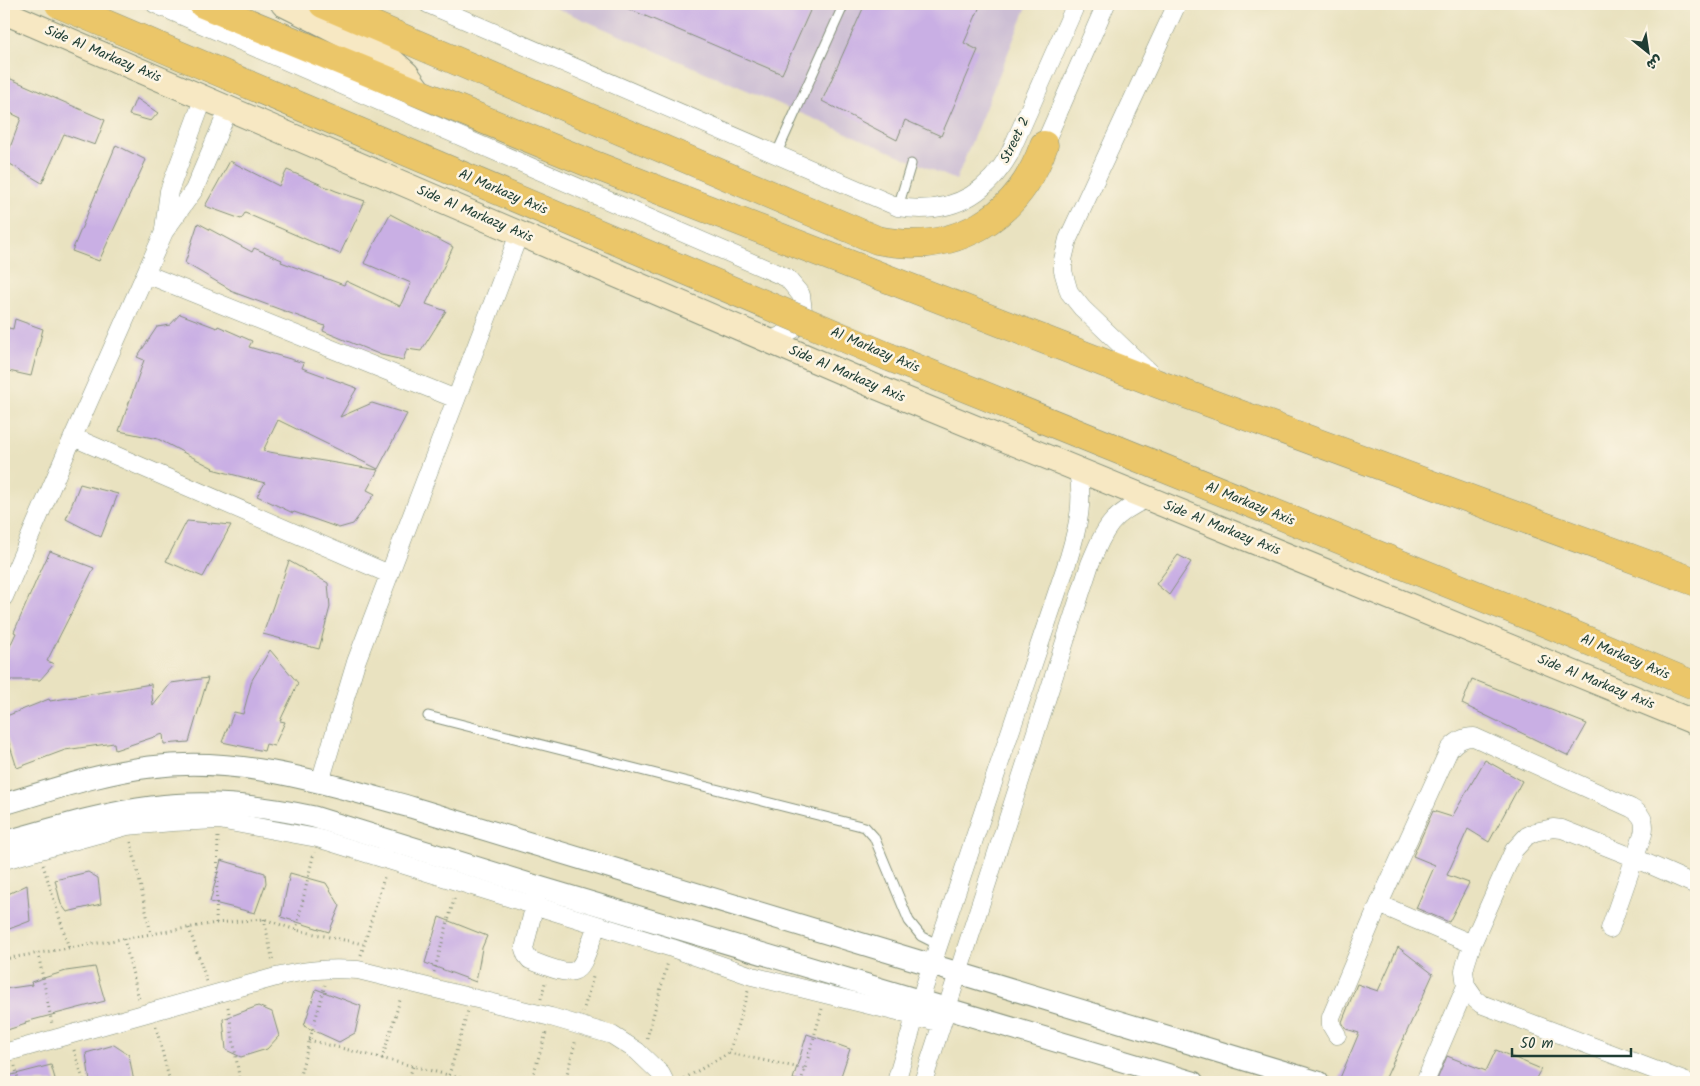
<svg xmlns="http://www.w3.org/2000/svg" width="1700" height="1086" font-family="Kalam,'Playpen Sans Arabic',sans-serif">
<style>
.industrial{fill:#ccbed4}
.building{fill:#c9afe4}
.lines{fill:none;stroke-linecap:round;stroke-linejoin:round}
.service-casing{stroke:#84907a;stroke-width:11}
.minor-casing{stroke:#84907a;stroke-width:19}
.tertiary-casing{stroke:#84907a;stroke-width:23}
.secondary-casing{stroke:#84907a;stroke-width:26}
.trunk-casing{stroke:#84907a;stroke-width:29}
.path{stroke:#84907a;stroke-width:3;stroke-dasharray:1 4;stroke-linecap:butt}
.service{stroke:#fff;stroke-width:9}
.minor{stroke:#fff;stroke-width:18}
.tertiary{stroke:#fff;stroke-width:21}
.secondary{stroke:#f7e8c3;stroke-width:24}
.trunk{stroke:#ebc669;stroke-width:28}
.trunk-bridge-casing{stroke:#84907a;stroke-width:29;stroke-linecap:butt}
.trunk-bridge{stroke:#ebc669;stroke-width:28}
.labels{text-anchor:middle;dominant-baseline:central;stroke-width:5;stroke-linejoin:round;paint-order:stroke}
.street-label{font-size:14px;fill:#1f3d34;stroke:#fcf5e5}
</style>
<rect width="100%" height="100%" fill="#fcf5e5"/>
<filter id="ink" filterUnits="userSpaceOnUse"><feTurbulence type="fractalNoise" baseFrequency=".02" numOctaves="2"/><feDisplacementMap in="SourceGraphic" scale="10" xChannelSelector="R" yChannelSelector="G"/><feConvolveMatrix kernelMatrix="1 2 1 2 8 2 1 2 1" color-interpolation-filters="sRGB"/></filter>
<filter id="wash" filterUnits="userSpaceOnUse"><feTurbulence type="fractalNoise" baseFrequency=".0096" numOctaves="4" result="noise"/><feDisplacementMap in="SourceGraphic" scale="20" xChannelSelector="R" yChannelSelector="G"/><feGaussianBlur stdDeviation="1.12" result="paint"/><feColorMatrix in="noise" values="0 0 0 0 0 0 0 0 0 0 0 0 0 0 0 0 0 1.4 0 .05"/><feComposite in="paint" operator="in"/></filter>
<g filter="url(#wash)">
<rect width="100%" height="100%" fill="#e9e2c0"/>
<!-- industrial -->
<path class="industrial" d="M547,4h481l-72,176z"/>
<g id="blocks">
<!-- building -->
<path class="building" d="M617,4h196l-31,70z
M865,4h116l-17,39 14,7 -37,86 -36,-16 -8,20 -75,-39z
M4,76l101,44 -10,25 -31,-11 -22,49 -37,-22 16,-43 -17,-8z
M136,98l22,15 -7,8 -22,-6z
M116,145l30,15 -47,101 -27,-10z
M230,161l49,25 8,-16 49,21 29,10 -25,53 -95,-41 -4,6 -36,-13z
M390,214l63,33 -27,57 20,7 -25,40 -14,-2 -4,11 -22,-5 -58,-24 2,-5 -95,-35 1,-1 -46,-27 13,-40 54,29 2,-4 28,12 -1,2 63,23 2,-4 54,25 11,-23 -47,-20z
M180,314l37,14 1,-2 34,15 -3,6 55,16 -2,5 55,20 -17,29 32,-14 35,11 -29,55 -100,-49 -15,31 115,19 -11,20 8,4 -22,30 -14,4 -45,-16 -1,1 -36,-17 8,-13 -53,-14 1,-1 -55,-29 -39,-8 25,-71 -7,-3 20,-30 13,-2z
M15,319l28,10 -12,47 -27,-6v-43l9,2z
M80,484l38,10 -17,43 -35,-18z
M187,521l44,4 -28,52 -37,-16z
M50,551l44,17 -47,93 7,3 -14,16h-36v-21l12,-26 -2,-1 22,-51z
M1178,555l13,7 -22,33 -13,-11z
M289,561l39,22 2,24 -11,42 -56,-15z
M270,650l28,33 -18,38 5,1 -11,24 -8,-2 -2,7 -42,-9 12,-30 9,2 9,-34z
M208,678l-19,64 -25,2 -1,-10 -48,16 -1,-7 -49,7 -48,18 -13,-41v-10l45,-18 1,2 101,-17 2,22 18,-23z
M1472,679l115,45 -18,32 -107,-52z
M1485,760l37,21 -33,61 -21,-13 -21,46 22,8 -20,39 -33,-14 19,-43 -22,-9 20,-45 19,6z
M221,860l44,13 1,10 -11,30 -45,-11z
M88,872l10,6 3,26 -34,8 -6,-8 -6,-24z
M290,873l36,10 14,23 -11,26 -48,-15z
M27,885l3,36 -26,10v-35z
M439,917l48,19 -5,12 -6,34 -51,-19z
M1398,947l35,27 -49,108h-28l-16,-4 19,-45 -13,-4 -4,-7 15,-38 21,7z
M95,967l10,34 -80,21 1,2 -22,7v-42l28,-4 -1,-3 35,-11z
M316,989l45,17 -6,27 -16,9 -35,-16z
M258,1006l14,6 7,24 -12,13 -26,8 -15,-7 -3,-31z
M807,1034l43,15 -11,33h-35l-11,-3z
M114,1045l15,10 5,27h-44l-4,-29z
M1496,1050l45,19 -7,13h-98l11,-26 39,15z
M51,1065l5,17h-52v-5z"/>
</g>
</g>
<g filter="url(#ink)">
<use href="#blocks" fill-opacity="0" stroke="#84907a" stroke-width="1"/>
<g class="lines">
<!-- service casing -->
<g class="service-casing">
<path id="service" d="M776,155l68,-151
M898,207l13,-43
M428,716l437,111 9,10 35,84 12,15 18,9"/>
</g>
<!-- minor casing -->
<g class="minor-casing">
<path id="minor" d="M155,4l632,274 14,17 2,16 -9,18 -24,12
M428,4l470,203c49,8 86,-9 111,-52l67,-151
M1044,145l62,-141
M164,229l5,-38 35,-94
M146,274l310,125
M1154,377l-72,-69 -13,-16 -6,-21v-11l5,-21 109,-235
M73,437l316,137
M4,597l69,-160 91,-205 30,-42 35,-82
M320,782l36,-120 163,-428
M4,860l123,-34 46,-4 46,-2 98,18 355,110 80,28 190,47
M537,895l-13,54 2,6 4,5c54,22 48,15 67,-35
M1379,904l93,40
M1337,1035l-6,-10v-8l48,-113 70,-154c7,-9 14,-13 25,-13l157,71c11,6 15,14 12,26l-33,95
M4,1053l272,-76c30,-7 51,-9 82,-7l193,47 61,18 25,16 24,23 4,8
M896,1082l24,-82 149,-443c9,-31 15,-54 9,-86
M923,1082l167,-518c15,-36 21,-50 59,-66
M1425,1082l41,-96
M1686,1082l-205,-78 -6,-5 -9,-13 -2,-15 2,-8 6,-19 42,-94 13,-14 8,-4 18,-4 9,1 73,29 61,27"/>
</g>
<!-- tertiary casing -->
<g class="tertiary-casing">
<path id="tertiary" d="M4,804c48,-14 96,-31 146,-37 90,-12 178,17 264,41l904,274
M4,842c48,-13 98,-29 148,-35 54,-7 108,-2 162,10l225,70 654,195"/>
</g>
<!-- secondary casing -->
<g class="secondary-casing">
<path id="secondary" d="M283,4l104,52 20,18 15,21
M4,12l870,374 822,337"/>
</g>
<!-- trunk casing -->
<g class="trunk-casing">
<path id="trunk" d="M203,4l381,157 577,224 535,197
M323,4l554,236c77,16 141,-21 167,-95
M889,357l652,264 155,65"/>
</g>
<!-- path -->
<path class="path" d="M131,842l20,92
M43,865l26,83
M264,919l9,43
M216,923l2,-87
M189,928l18,54
M296,930l18,-78
M124,939l15,60
M38,953l14,71
M361,955l24,-81
M4,959l212,-36 48,-4 32,11 67,14
M434,972l21,-76
M541,999l4,-16
M228,1007l12,75
M583,1012l10,-35
M156,1027l14,55
M647,1038l21,-76
M309,1040l167,42
M74,1050l10,32
M729,1053l76,16
M382,1059l19,-62
M15,1066l4,16
M449,1075l19,-64
M680,1081l49,-28 19,-62
M298,1082l27,-97
M408,1082l5,-16
M531,1082l15,-49
M565,1082l11,-43
M801,1082l21,-73"/>
<!-- service -->
<use href="#service" class="service"/>
<!-- minor -->
<use href="#minor" class="minor"/>
<!-- tertiary -->
<use href="#tertiary" class="tertiary"/>
<!-- secondary -->
<use href="#secondary" class="secondary"/>
<!-- trunk -->
<use href="#trunk" class="trunk"/>
<!-- trunk-bridge casing -->
<g class="trunk-bridge-casing">
<path id="trunk-bridge" d="M59,4l830,353"/>
</g>
<!-- trunk-bridge -->
<use href="#trunk-bridge" class="trunk-bridge"/>
</g>
</g>
<g class="labels">
<!-- street labels -->
<g class="street-label">
<text transform="translate(103 54) rotate(23)">Side Al Markazy Axis</text>
<text transform="translate(1015 140) rotate(-64)">Street 2</text>
<text transform="translate(503 192) rotate(23)">Al Markazy Axis</text>
<text transform="translate(475 214) rotate(23)">Side Al Markazy Axis</text>
<text transform="translate(875 350) rotate(23)">Al Markazy Axis</text>
<text transform="translate(847 374) rotate(23)">Side Al Markazy Axis</text>
<text transform="translate(1250 504) rotate(22)">Al Markazy Axis</text>
<text transform="translate(1222 528) rotate(22)">Side Al Markazy Axis</text>
<text transform="translate(1625 657) rotate(23)">Al Markazy Axis</text>
<text transform="translate(1596 682) rotate(22)">Side Al Markazy Axis</text>
</g>
</g>
<!-- margin -->
<rect width="1700" height="1086" fill="none" stroke="#fcf5e5" stroke-width="20"/>
<!-- north arrow -->
<g transform="translate(1648 52) rotate(150)" stroke="#fcf5e5" stroke-width="4" paint-order="stroke">
<path d="M0-4L9 19L0 12L-9 19Z" fill="#1f3d34"/>
<text y="-8" font-size="14" font-weight="bold" text-anchor="middle" fill="#1f3d34">ش</text>
</g>
<!-- scale -->
<path d="M1512 1048v8h119v-8" fill="none" stroke="#1f3d34" stroke-width="2.5"/>
<text x="1520" y="1048" font-size="15" fill="#1f3d34" stroke="#fcf5e5" stroke-width="4" paint-order="stroke">50 m</text>
</svg>
